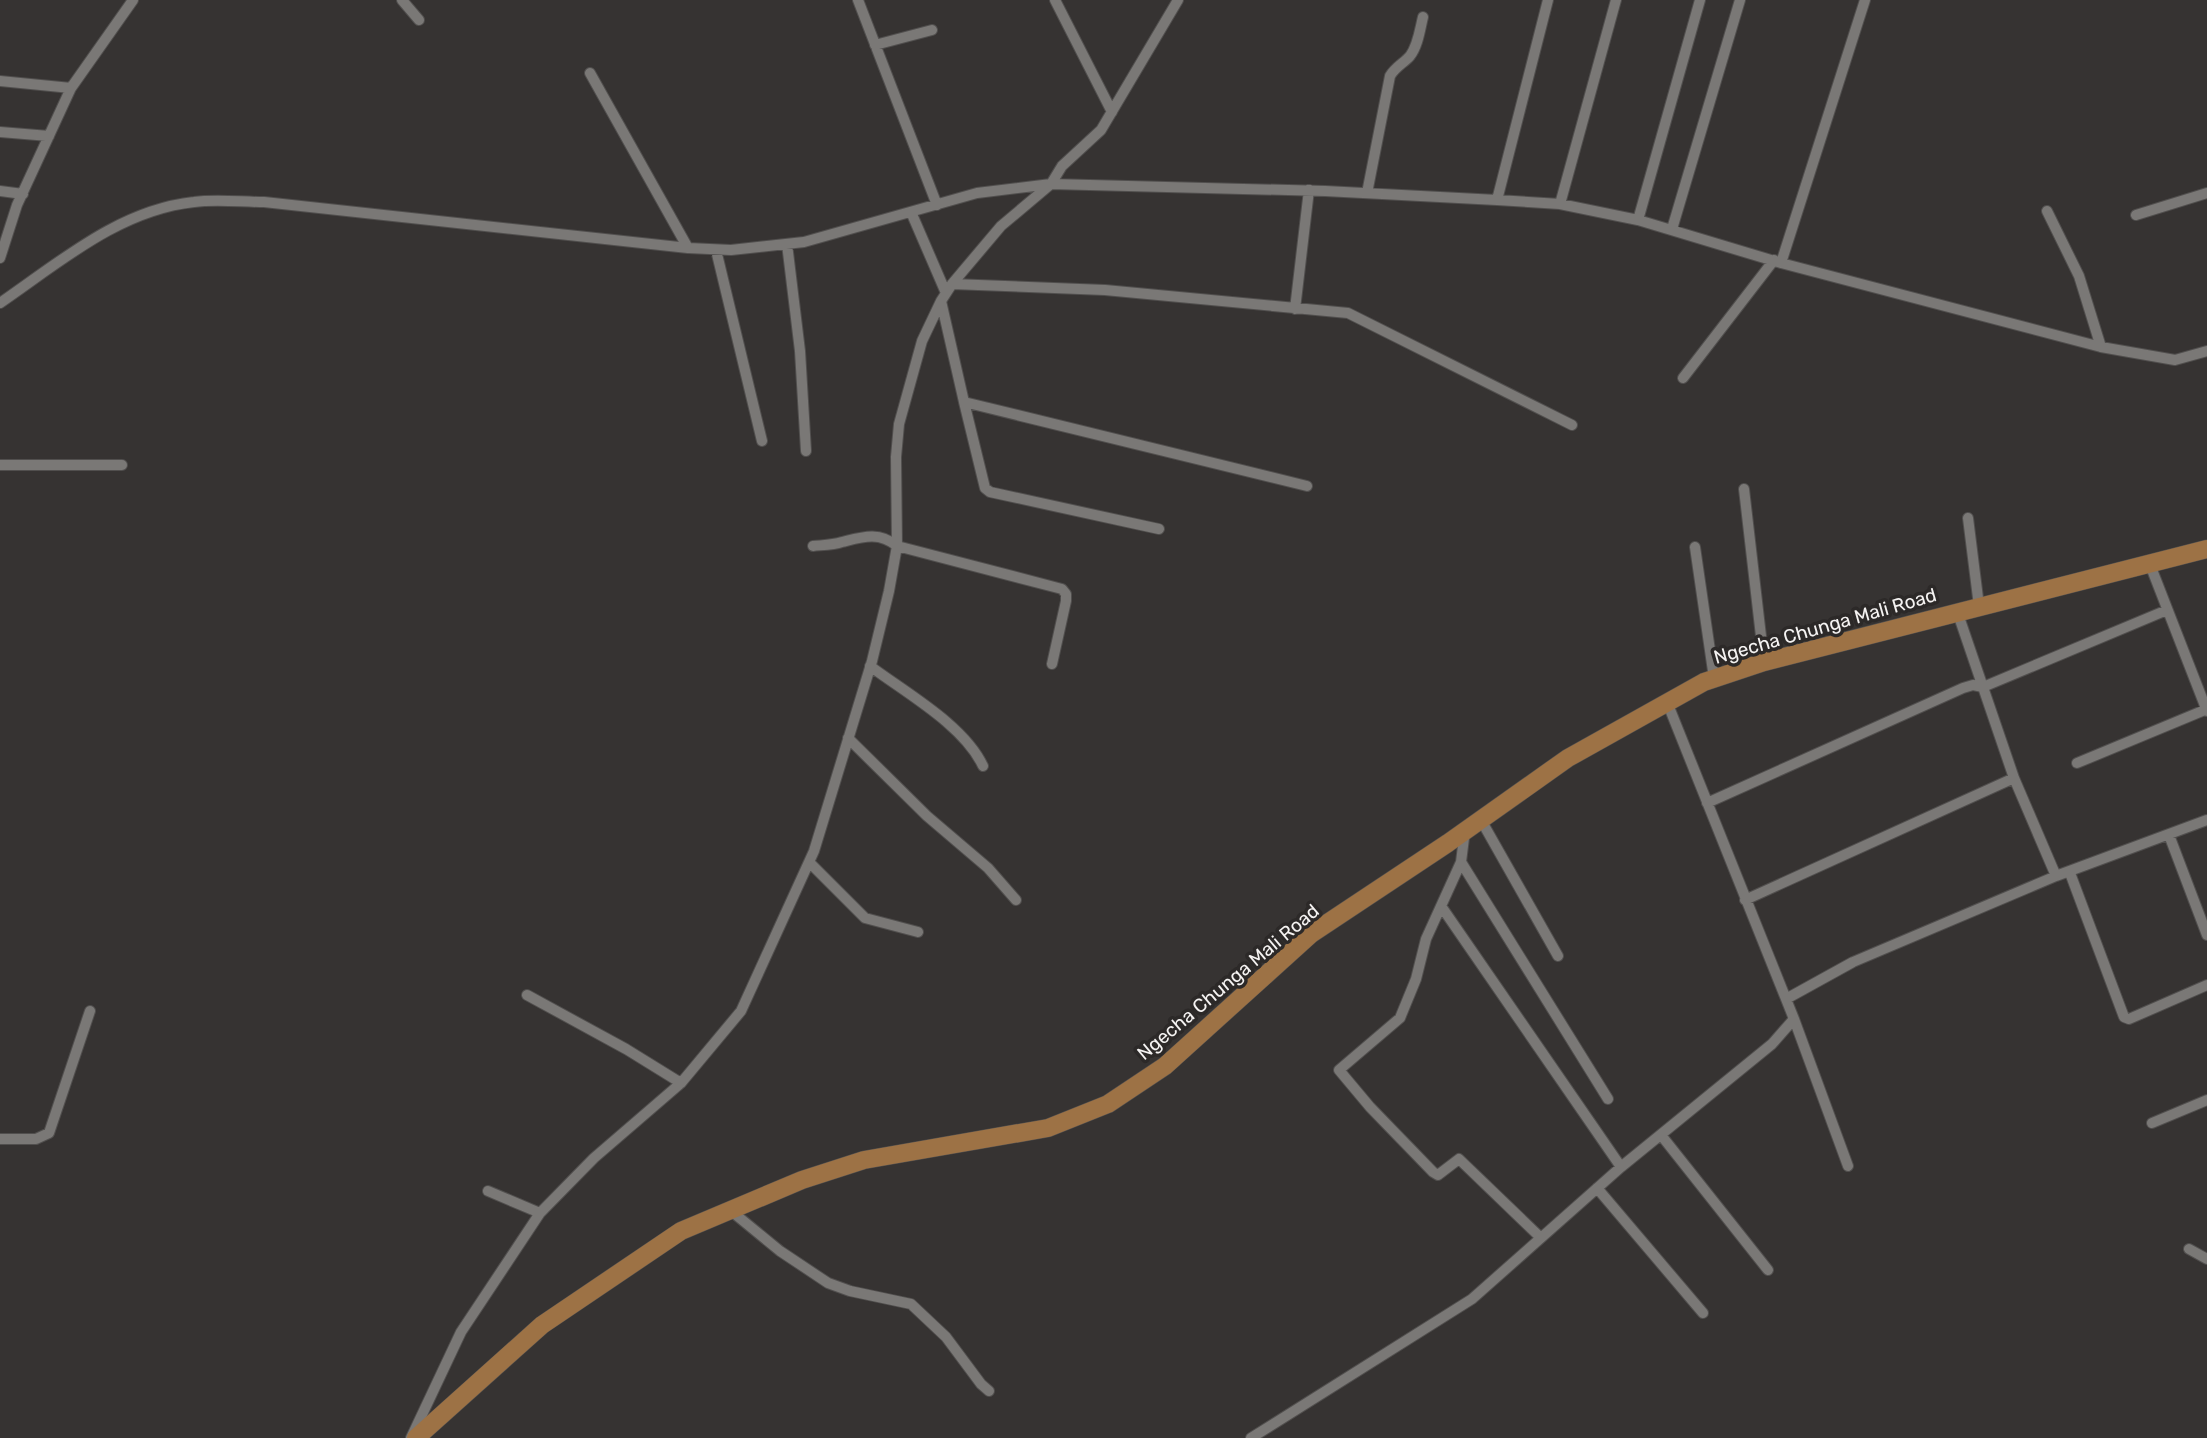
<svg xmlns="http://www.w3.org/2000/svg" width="2207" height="1438" font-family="Rubik,sans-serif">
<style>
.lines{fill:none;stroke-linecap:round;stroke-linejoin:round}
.street-casing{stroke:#514f4e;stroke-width:12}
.primary-casing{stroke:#514f4e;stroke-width:19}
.street{stroke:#7a7876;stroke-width:10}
.primary{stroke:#9d7245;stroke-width:18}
.labels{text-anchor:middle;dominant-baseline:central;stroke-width:7;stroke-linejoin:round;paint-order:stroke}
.street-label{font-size:19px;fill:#f5f3f2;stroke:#2c2928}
</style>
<rect width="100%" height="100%" fill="#363332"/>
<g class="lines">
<!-- street casing -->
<g class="street-casing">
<path id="street" d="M402,0l17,20
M858,0l79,205
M1055,0l57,112
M875,45l57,-15
M590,73l98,175
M0,81l71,7
M0,132l49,4
M0,191l23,3
M1367,193l23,-117c5,-9 14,-13 20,-20 8,-10 10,-27 13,-39
M1497,200l51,-200
M1560,204l56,-204
M2047,211l32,65 22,71
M911,212l35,81
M2136,215l71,-22
M1638,220l62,-220
M1672,229l68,-229
M787,244l13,107 6,100
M716,250l46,191
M0,258l17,-53 54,-117 62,-88
M1781,263l84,-263
M952,284l153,6 243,23 224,112
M941,301l23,101 343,84
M0,303c60,-41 119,-93 194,-101 22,-3 47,0 70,0l424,46 43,2 73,-8 173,-49 74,-9 274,7 172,9 63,4 78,16 143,43 320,84 74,13 32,-9
M1295,309l14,-119
M1683,378l91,-118
M964,402l21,86 5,4 169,37
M0,465h122
M1744,489l20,173
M1968,518l11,88
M813,546c10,-1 20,-1 29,-4 20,-5 37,-11 55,4l165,43 4,5v7l-14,63
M1695,547l19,131
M2149,562l58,149
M1957,611l57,167 42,98
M870,666c36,27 94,59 113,100
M1667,702l119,297 67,-37 203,-86 151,-56
M848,738l79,78 61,52 28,32
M2077,763l130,-54
M1707,803l256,-115 10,-3 10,2 184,-77
M1481,820l77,136
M1465,830l-4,32 -20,44 180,261
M2169,835l38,100
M809,862l56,56 53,14
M1461,862l147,237
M2070,873l54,144 5,2 78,-34
M1745,900l269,-122
M1441,906l-15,33 -10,40 -16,39 -61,52 31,37 63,65 5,3 21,-16 81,78
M527,995l99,54 55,34
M1794,1019l54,147
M2152,1123l55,-23
M1661,1135l107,135
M0,1139h36l13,-6 41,-122
M1597,1188l106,125
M488,1191l52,22
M730,1210l50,41 48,32 22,8 61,13 35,33 35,47 8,7
M2189,1249l18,10
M411,1438l50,-106 79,-119 54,-55 87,-75 60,-72 73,-160 58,-190 17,-70 8,-45 -1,-89 3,-33 23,-83 19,-40 11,-17 49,-58 50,-42 11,-18 39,-36 77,-130
M1251,1438l221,-139 149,-132 151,-123 22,-25 -8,-20"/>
</g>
<!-- primary casing -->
<g class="primary-casing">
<path id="primary" d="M416,1438l126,-113 139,-94 121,-51 62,-20 184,-32 60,-24 57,-38 146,-132 137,-91 120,-85 136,-76 60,-20 443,-113"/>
</g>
<!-- street -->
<use href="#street" class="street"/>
<!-- primary -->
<use href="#primary" class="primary"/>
</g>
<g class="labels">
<!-- street labels -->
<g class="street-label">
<text transform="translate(1825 626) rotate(-16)">Ngecha Chunga Mali Road</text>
<text transform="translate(1228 982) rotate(-40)">Ngecha Chunga Mali Road</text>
</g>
</g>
</svg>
